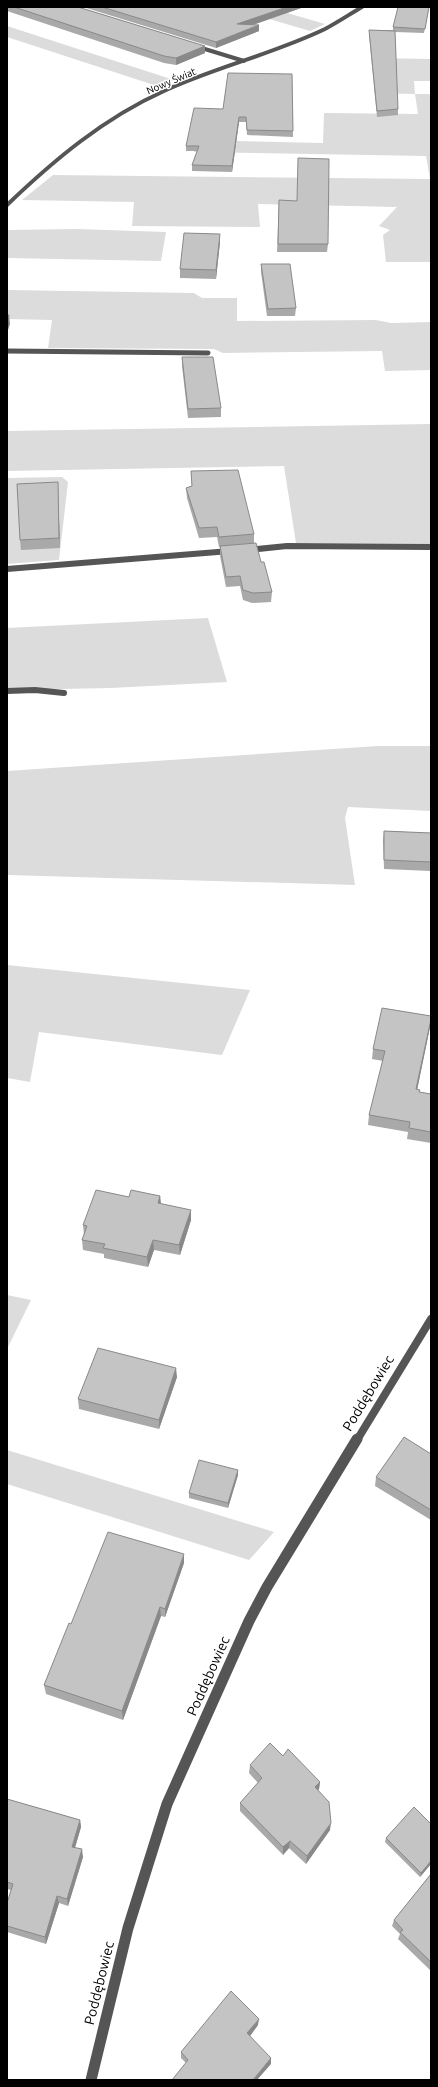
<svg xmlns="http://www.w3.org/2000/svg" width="438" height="2087" font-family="Ubuntu,sans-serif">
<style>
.green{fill:#dcdcdc}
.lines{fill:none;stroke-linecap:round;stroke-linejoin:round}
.service-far1{stroke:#555;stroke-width:4}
.service{stroke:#555;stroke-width:5}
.minor-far3{stroke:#555;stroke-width:4}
.minor-far2{stroke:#555;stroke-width:6}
.minor-far1{stroke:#555;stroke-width:8}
.minor{stroke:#555;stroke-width:11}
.wall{fill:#a9a9a9}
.shaded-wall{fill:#898989}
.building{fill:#c4c4c4;stroke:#898989}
.labels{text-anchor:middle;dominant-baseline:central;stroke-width:3;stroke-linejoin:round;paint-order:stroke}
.far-street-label{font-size:10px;fill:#000;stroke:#fff}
.near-street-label{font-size:14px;fill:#000;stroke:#fff}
</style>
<rect width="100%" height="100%" fill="#fff"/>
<!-- green -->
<path class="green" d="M228,7h39l58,17 -15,7z
M7,26l167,54 -17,6 -150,-49z
M374,58l57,1v22h-17l1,13h16v168h-45l-3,-27 7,-5 -11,-4 18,-19 -139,-3 2,23 -128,-1 2,-24 -112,-2 31,-25 377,4 -4,-23 -232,-4v-12l129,3 1,-30 94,1 -3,-20 -41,-1z
M76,229l90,3 -5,29 -154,-3v-28z
M7,290l187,3 8,5h35v23l139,-1 15,3 40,-1v48l-46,1 -3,-20 -159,2 -9,-4 -166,-1 4,-28 -45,-1z
M431,424v120l-135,-1 -12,-77 -277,5v-40z
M62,477l6,5 -9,78 -52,4v-86z
M208,618l19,64 -116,6 -104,2v-62z
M378,746h53v65l-83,-4 -3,11 10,67 -348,-10v-104z
M7,965l243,25 -28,65 -183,-23 -9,50 -23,-4z
M7,1295l24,5 -24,49z
M7,1450l267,82 -25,28 -242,-76z"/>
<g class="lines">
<!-- service-far1 -->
<path class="service-far1" d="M195,46l49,15"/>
<!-- service -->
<path class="service" d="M7,351l201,2"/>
<!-- minor-far3 -->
<path class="minor-far3" d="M7,205c47,-45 97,-87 157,-114 52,-24 109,-37 161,-62 13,-7 25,-15 37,-22"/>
<!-- minor-far2 -->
<path class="minor-far2" d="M248,550l39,-4 144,1
M7,569l223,-18
M7,691l28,-1 29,3"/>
<!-- minor-far1 -->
<path class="minor-far1" d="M357,1440l74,-121"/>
<!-- minor -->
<path class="minor" d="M91,2080l37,-152 39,-124 82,-183 18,-34 90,-148"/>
</g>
<!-- wall -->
<path class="wall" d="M7,7h71l127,39v7l-29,12 -12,-2 -157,-52z
M83,7h221l-51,18 6,6 -43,17z
M429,7l-5,26 -29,-1 3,77v6l-21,2 -8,-82v-5h24v-3z
M292,74l1,63 -46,-2 -1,-13h-7l-7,50 -40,-1v-6l5,-14h-11v-5l37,-37z
M279,200l49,44 -1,8h-50z
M220,242l-4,37 -36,-1v-9z
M261,264l35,44 -1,8h-28l-6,-44z
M182,357l39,51v9l-33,1 -6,-52z
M191,471l63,63v10l18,48 -1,10 -19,1 -9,-3 -3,-14 -14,1 -6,-31v-9h-1l-2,-10 -18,1 -12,-40 -1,-10 6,-2z
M58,492l2,56 -39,2 -1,-10z
M384,831l47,2v38l-47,-2 -1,-29z
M431,1016l-1,11 -13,63 2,2 12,2v49l-24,-4 1,-7 -40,-7 1,-10 14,-54 -11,-2 1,-10z
M160,1196l1,8 30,16 -11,35 -26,-5 -6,17 -44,-9v-4l-21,-4 -1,-10 2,-5 -1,-10 46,-28z
M177,1377l-18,52 -80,-20 -1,-10z
M431,1454v66l-56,-34 1,-9z
M238,1470v5l-10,33 -39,-10v-5z
M184,1563l-19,54 -4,-1 -38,104 -77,-26 -2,-9 27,-61z
M283,1756l37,26 -1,7 -1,1 12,40 -24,34 -17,-16 -6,7 -43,-44v-8l18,-20 -9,-10 1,-8z
M7,1799l73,21 1,7 -6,21 8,9 -15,49 -9,-3 -13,41 -39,-12v-29l4,-13 -4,-1z
M386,1838l45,26 -11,13 -35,-35z
M431,1874v97l-33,-32 2,-5 -8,-8 2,-6z
M258,2025l-8,11 21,28 -85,-1 -5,-5v-6z"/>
<!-- shaded-wall -->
<path class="shaded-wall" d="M287,7h17l-67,23v-6z
M259,25v6l-43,17v-6z
M205,46v7l-29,12v-7z
M239,117v5l-7,50v-6z
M220,234v8l-4,37v-9z
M9,315l1,9 -3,9v-12z
M58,482v10l2,56 -1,-10z
M431,1019l-1,8 -15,73 1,-11z
M160,1196l1,10 -3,-3z
M191,1210v10l-11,35 -1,-10z
M153,1240l1,10 -6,17 -1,-10z
M176,1368l1,9 -18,52v-9z
M238,1470v5l-10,33v-5z
M184,1554v9l-19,54v-8z
M160,1607l1,9 -38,104 -1,-9z
M320,1782l-1,7 -5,6 1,-8z
M80,1820l1,7 -8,27 -1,-7z
M331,1823l-1,7 -24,34 1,-8z
M290,1841l-1,7 -6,7v-8z
M82,1849l1,8 -15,49 -1,-7z
M431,1861v3l-11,13 1,-4z
M57,1896l2,7 -13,41 -1,-7z
M259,2019l-1,6 -11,15v-7z
M271,2058v6l-14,16h-4z"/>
<!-- building -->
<path class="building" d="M14,7h64l127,39 -29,12 -12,-2z
M102,7h185l-50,17 22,1 -43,17z
M398,7h31l-4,22 -32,-2z
M369,30l26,1 3,78 -21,2z
M228,73l64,1 1,57 -46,-1 -1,-13h-7l-7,49 -40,-1 7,-19h-13l8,-38 29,1z
M298,158l31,1 -1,85h-50l1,-44 18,1z
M184,233l36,1 -4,36 -36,-1z
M261,264h29l6,44 -28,1z
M7,315h2l-2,6z
M182,357h31l8,51 -33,1z
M238,470l16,64 -35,3 -2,-10 -18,1 -13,-40 6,-2 -1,-15z
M58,482l1,56 -39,2 -3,-56z
M256,543l5,19h3l8,30 -19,1 -10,-3 -3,-14 -14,1 -6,-31z
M384,831l47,2v29l-47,-2z
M382,1008l49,8v3l-15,70 4,1 -1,2 12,2v38l-22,-4 1,-6 -41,-7 16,-64 -12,-2z
M96,1190l33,7 2,-7 29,6 -2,7 33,7 -12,35 -26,-5 -6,17 -44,-9 2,-4 -23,-4 5,-14 -4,-1z
M98,1348l78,20 -17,52 -81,-21z
M404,1437l27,17v56l-55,-33z
M199,1460l39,10 -10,33 -39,-10z
M108,1532l76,22 -19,55 -5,-2 -38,104 -78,-26 25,-62 2,1z
M270,1743l13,13 5,-7 32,33 -5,5 14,15 2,21 -24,33 -17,-15 -7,6 -43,-44 22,-25 -12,-13z
M7,1799l73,21 -8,27 10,2 -15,50 -10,-3 -12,41 -38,-11v-23l6,-19 -6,-2z
M414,1807l17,17v37l-10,12 -35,-35z
M431,1874v88l-31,-30 3,-2 -9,-10z
M231,1991l28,28 -12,14 24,25 -18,22h-81l16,-20 -7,-8z"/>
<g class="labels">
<!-- far-street labels -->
<g class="far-street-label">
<text transform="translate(171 81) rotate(-23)">Nowy Świat</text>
</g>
<!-- near-street labels -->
<g class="near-street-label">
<text transform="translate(368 1393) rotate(-59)">Poddębowiec</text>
<text transform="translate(208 1676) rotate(-66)">Poddębowiec</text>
<text transform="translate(99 1983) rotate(-76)">Poddębowiec</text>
</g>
</g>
<!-- border -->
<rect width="438" height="2087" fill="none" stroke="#000000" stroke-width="16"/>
</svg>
